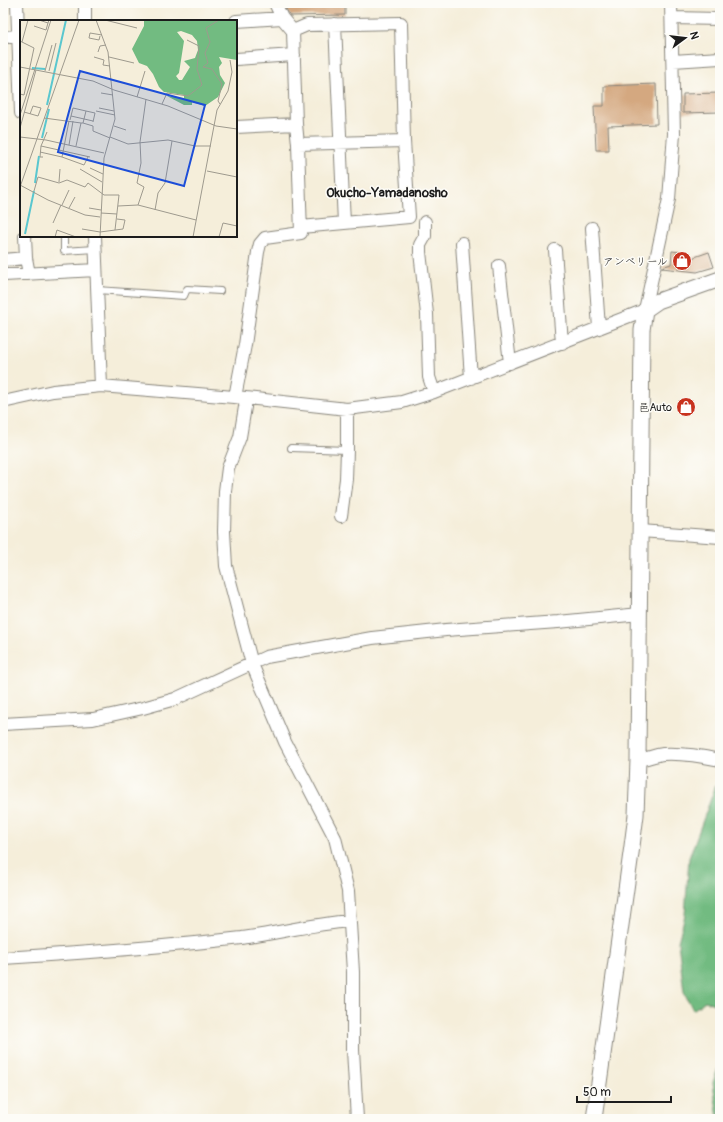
<svg xmlns="http://www.w3.org/2000/svg" width="723" height="1122" font-family="Pangolin,'Klee One',sans-serif">
<style>
.forest{fill:#72bb81;stroke:#476c4e}
.building{fill:#d4a880}
.lines{fill:none;stroke-linecap:round;stroke-linejoin:round}
.service-casing{stroke:#88857b;stroke-width:8}
.minor-casing{stroke:#88857b;stroke-width:14}
.tertiary-casing{stroke:#88857b;stroke-width:17}
.service{stroke:#fff;stroke-width:6}
.minor{stroke:#fff;stroke-width:12}
.tertiary{stroke:#fff;stroke-width:15}
.labels{text-anchor:middle;dominant-baseline:central;stroke-width:3;stroke-linejoin:round;paint-order:stroke}
.poi-label{font-size:11px;fill:#1c1c1c;stroke:#fdfcf7;text-anchor:end}
.quarter-label{font-size:13px;font-weight:bold;fill:#1c1c1c;stroke:#fdfcf7}
.inset-river{fill:none;stroke:#5ac7cf;stroke-width:2}
.inset-road{fill:none;stroke:#9e9a8e;stroke-width:1}
.view{fill:#1d4ed8;fill-opacity:0.15;stroke:#1d4ed8;stroke-width:2}
.inset-edge{fill:none;stroke:#1c1c1c;stroke-width:2}
</style>
<rect width="100%" height="100%" fill="#fdfcf7"/>
<filter id="ink" filterUnits="userSpaceOnUse"><feTurbulence type="fractalNoise" baseFrequency=".025" numOctaves="2"/><feDisplacementMap in="SourceGraphic" scale="8" xChannelSelector="R" yChannelSelector="G"/><feConvolveMatrix kernelMatrix="1 2 1 2 8 2 1 2 1" color-interpolation-filters="sRGB"/></filter>
<filter id="wash" filterUnits="userSpaceOnUse"><feTurbulence type="fractalNoise" baseFrequency=".012" numOctaves="4" result="noise"/><feDisplacementMap in="SourceGraphic" scale="16" xChannelSelector="R" yChannelSelector="G"/><feGaussianBlur stdDeviation="0.9" result="paint"/><feColorMatrix in="noise" values="0 0 0 0 0 0 0 0 0 0 0 0 0 0 0 0 0 1.4 0 .05"/><feComposite in="paint" operator="in"/></filter>
<g filter="url(#wash)">
<rect width="100%" height="100%" fill="#f5eeda"/>
<!-- forest -->
<path class="forest" d="M716,785l4,3v218l-15,-5 -12,9 -9,-18 -6,-50 7,-27 4,-57z
M720,1063v56h-2l-5,-37z"/>
<g id="blocks">
<!-- building -->
<path class="building" d="M285,3h60v12l-55,1 -5,-9z
M656,84l1,40 -49,2 1,24h-13l-2,-44h10v-20z
M720,93v19l-37,1v-19z
M672,251l15,2 -1,7 23,-8 5,15 -17,5 -35,-4v-1l9,-3z"/>
</g>
</g>
<g filter="url(#ink)">
<use href="#blocks" fill-opacity="0" stroke="#88857b" stroke-width="1"/>
<g class="lines">
<!-- service casing -->
<g class="service-casing">
<path id="service" d="M64,236v15l31,-2
M97,290l87,6 3,-7 33,2
M291,448l56,2"/>
</g>
<!-- minor casing -->
<g class="minor-casing">
<path id="minor" d="M17,3l4,110
M85,3v18
M672,18l48,1
M236,21l46,-3
M335,24l9,199
M293,31l14,-6 94,-2 3,118 -106,3 -2,-20
M3,37l18,-1
M236,59l58,-4
M673,61l47,-3
M236,127l60,-3 -3,-93 -11,-13 -7,-15
M425,222v14l-5,9v7l7,62 2,63 5,15
M301,227l108,-10 -5,-76
M592,228l7,100
M25,236l1,22 3,16
M95,236l6,150
M462,243l9,135
M555,250l7,93
M3,260l23,-2
M499,266l11,97
M4,275l92,-5
M235,397l10,-52 13,-93 2,-8 5,-6 36,-5 -3,-89
M246,398l-1,9 -5,30 -12,31 -3,23 -1,41 2,34 26,98 33,78 50,96 13,53 5,81v78l4,69
M3,402l50,-11 48,-5 145,12 101,11 55,-7 32,-10 211,-82 24,-111 5,-65 -3,-131
M341,516l5,-37 1,-29v-41
M641,531l79,6
M3,724l90,-5 50,-11 32,-9 91,-42 106,-19 74,-8 112,-8 82,-8
M638,760c8,-1 17,-5 25,-6 19,-1 38,2 57,6
M3,958c80,-5 160,-11 239,-20 36,-5 71,-14 108,-17"/>
</g>
<!-- tertiary casing -->
<g class="tertiary-casing">
<path id="tertiary" d="M594,1119l38,-273 4,-31 2,-55 4,-430 3,-20 13,-9 62,-22"/>
</g>
<!-- service -->
<use href="#service" class="service"/>
<!-- minor -->
<use href="#minor" class="minor"/>
<!-- tertiary -->
<use href="#tertiary" class="tertiary"/>
</g>
</g>
<!-- icons -->
<defs>
<g id="shop-disc" transform="scale(1)"><circle r="9.5" fill="#c8321e" stroke="#fdfcf7"/><path d="M-5-2.5h2.3a2.7 3.5 0 0 1 5.4 0H5L5.5 6h-11ZM-1.5-2.5h3a1.5 2.3 0 0 0-3 0Z" fill="#fff"/></g>
</defs>
<g fill-rule="evenodd">
<use href="#shop-disc" x="682" y="261"/>
<use href="#shop-disc" x="686" y="407"/>
</g>
<g class="labels">
<!-- poi labels -->
<g class="poi-label">
<text x="668" y="261">アンベリール</text>
<text x="672" y="407">邑Auto</text>
</g>
<!-- quarter labels -->
<g class="quarter-label">
<text x="387" y="193">Okucho-Yamadanosho</text>
</g>
</g>
<!-- overview -->
<g transform="translate(20 20)">
<rect width="217" height="217" fill="#f5eeda"/>
<path d="M124,0h93v40l-18,-3 3,6 -3,4 1,8 5,8 -7,14 -13,9 -13,-4v3h-8l-17,-9 17,2v-3l-20,-3 -5,-5 -6,-13 -6,-8 -8,-3 -7,-14 12,-23zM161,11l11,4 5,6 1,9 -3,8 -11,3 6,6 -8,13h-3l-3,-4 3,-3 5,-32 -7,-9z" fill="#72bb81" fill-rule="evenodd"/>
<path class="inset-river" d="M12,48l13,1M27,85l19,-85M22,118l7,-29M15,163l4,-27M5,214l9,-43"/>
<path class="inset-road" d="M19,0l9,3 1,-3M76,0l12,32 7,67 -11,39 -4,79M85,0l32,8M199,0l-13,8 4,14 -5,11 3,10 -5,4 9,2 10,15 -4,17 2,3M14,6l12,4 2,-7M80,16l-1,4 -10,-2 1,-5 12,2M0,21l14,7 -10,47 -4,-1M2,22l6,-22M78,32l2,-6 6,-1M74,37l10,3 -1,5 7,1M89,37l25,6M0,47l73,14 21,9 54,16 48,20 21,3M25,51l7,-26M29,51l7,-28M81,73l12,2M117,77l8,-26M142,84l5,-11 21,3 14,-11 -5,-16 2,-23 -12,-6M79,88l15,3M66,91l9,2 -2,9M76,91l19,4M4,92l14,4 3,-8 -8,-2 -3,8M0,95l31,-95M51,96l22,5M24,98l37,5 -5,23M50,100l3,-12 13,3 -3,12h-2M63,103l10,3v5l17,7M94,106l12,4M0,108l16,-58M27,112l-6,14 49,11M0,117l26,3 58,13M90,117l18,7 40,-4 27,6h16M49,125l4,-24M21,126l-1,11h3M20,132l22,5 7,-36M42,137l22,8 4,-8M70,148l13,6M60,149l22,13M187,151l30,6M39,162l1,-13M0,165l28,15 37,15 15,2M0,167l59,-167M14,171l4,-14 21,6 8,-3 18,7 3,-4 16,12h15l-4,35M42,185l7,-15M118,185l6,-18 -7,-4 4,-20 -1,-21 6,-43M98,186l20,-1 58,15M49,188l6,-11M69,188l12,2M135,190l3,-17 7,-10 7,-42M81,193l16,1M33,203l8,-18M62,209l18,3 23,-3 2,-9 -8,-1M35,217l2,-7 19,7M173,217l24,-127 11,-19 4,-19 -2,-12M199,217l4,-14 14,3"/>
<path class="view" d="M60,51l125,34 -21,81 -126,-34z"/>
<rect width="217" height="217" class="inset-edge"/>
</g>
<!-- margin -->
<rect width="723" height="1122" fill="none" stroke="#fdfcf7" stroke-width="16"/>
<!-- north arrow -->
<g transform="translate(685 38) rotate(75)" stroke="#fdfcf7" stroke-width="3" paint-order="stroke">
<path d="M0-3L7 15L0 10L-7 15Z" fill="#1c1c1c"/>
<text y="-6" font-size="11" font-weight="bold" text-anchor="middle" fill="#1c1c1c">N</text>
</g>
<!-- scale -->
<path d="M577 1096v6h94v-6" fill="none" stroke="#1c1c1c" stroke-width="2"/>
<text x="583" y="1096" font-size="12" fill="#1c1c1c" stroke="#fdfcf7" stroke-width="3" paint-order="stroke">50 m</text>
</svg>
